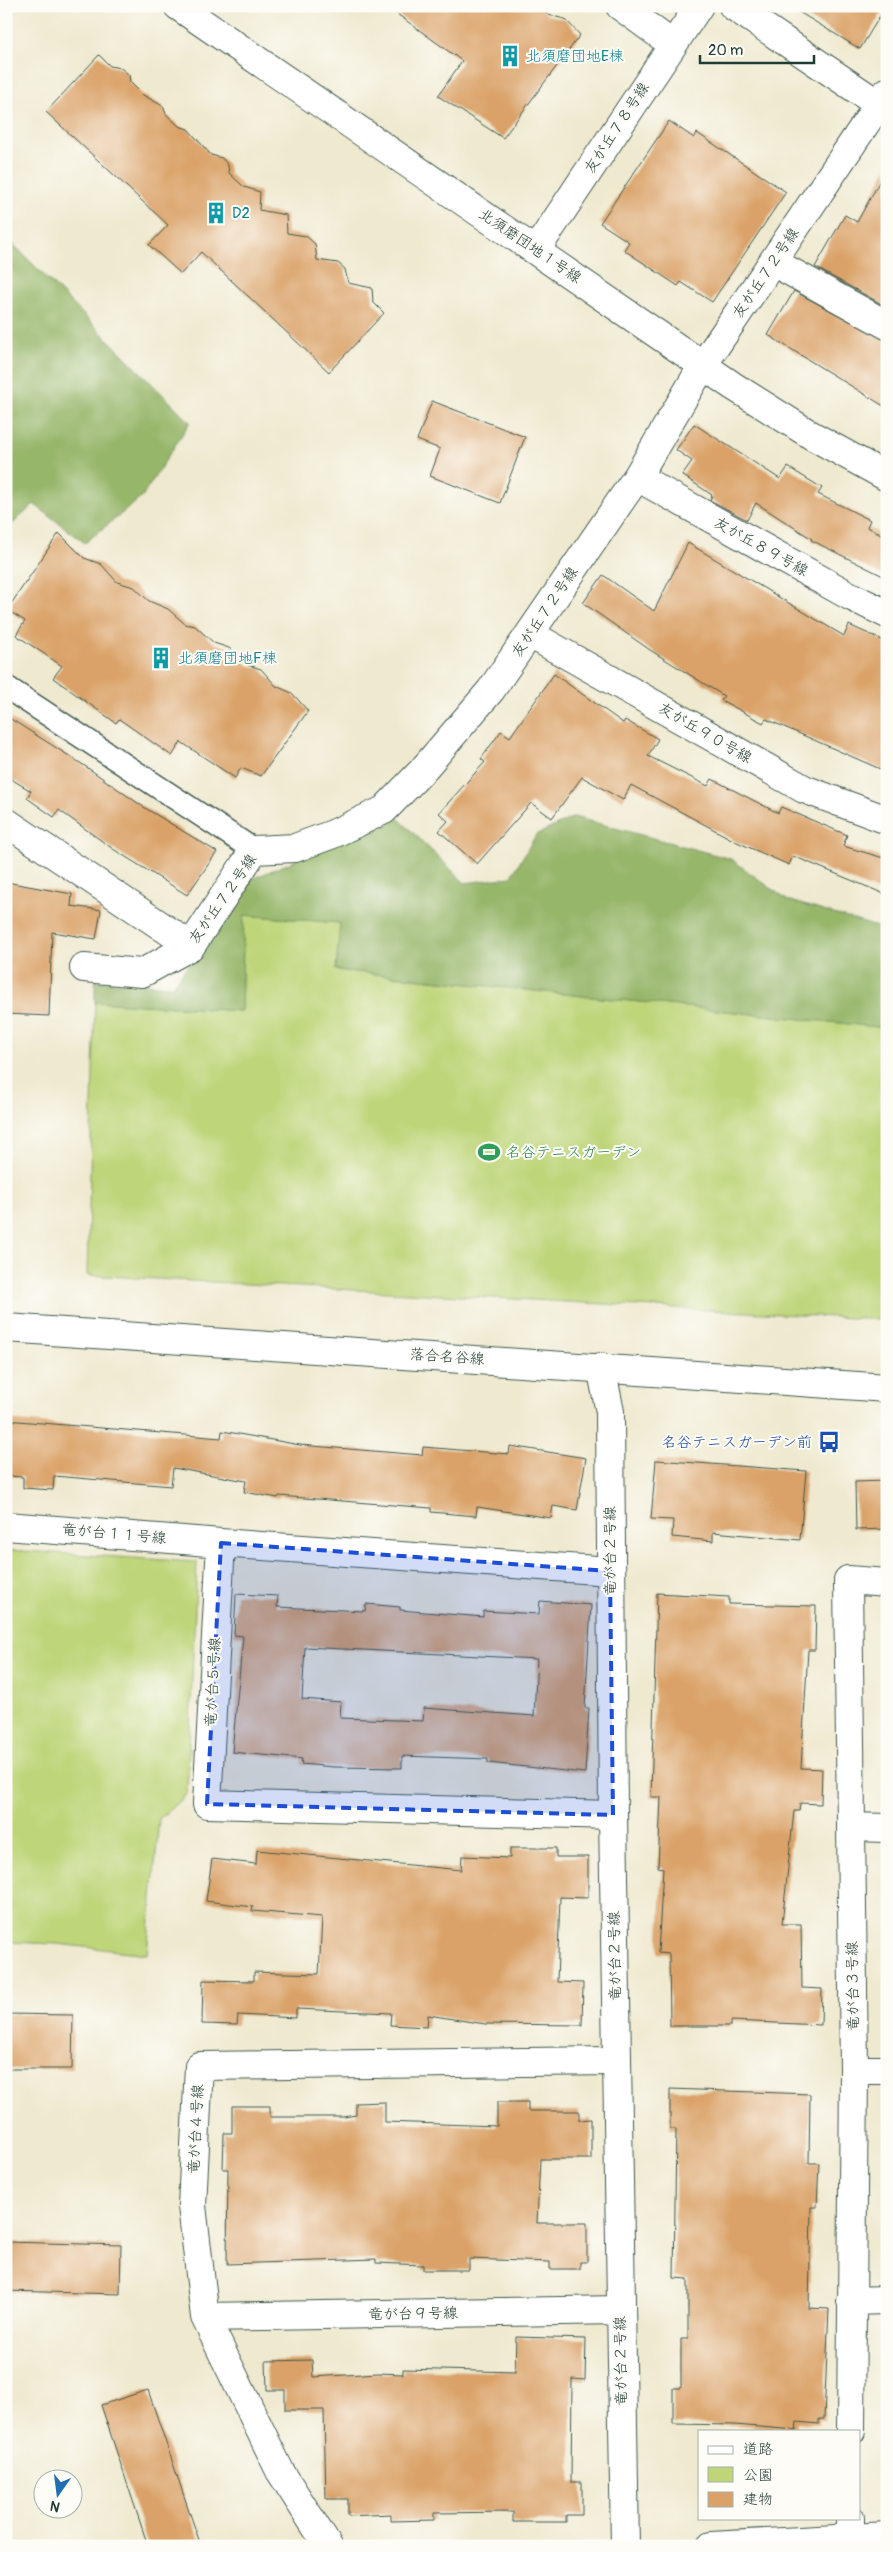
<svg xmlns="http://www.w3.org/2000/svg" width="893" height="2552" font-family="Pangolin,'Klee One',sans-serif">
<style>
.green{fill:#bed579;stroke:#6e8956}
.forest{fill:#96b669;stroke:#5a7a4e}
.building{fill:#daa268;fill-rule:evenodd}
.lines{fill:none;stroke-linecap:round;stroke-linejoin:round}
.service-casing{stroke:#3e574b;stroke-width:25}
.minor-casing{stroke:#3e574b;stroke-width:30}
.tertiary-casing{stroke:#3e574b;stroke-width:30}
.service{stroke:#fff;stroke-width:22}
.minor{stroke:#fff;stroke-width:28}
.tertiary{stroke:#fff;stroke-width:28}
.marked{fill:#1d4ed8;fill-opacity:0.2;stroke:#1d4ed8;stroke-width:4;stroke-dasharray:10 6;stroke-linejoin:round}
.labels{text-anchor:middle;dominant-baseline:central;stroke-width:4;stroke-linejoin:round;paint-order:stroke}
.culture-label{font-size:15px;fill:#0d838f;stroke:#fdfcf7;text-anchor:start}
.street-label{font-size:15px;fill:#1f3d34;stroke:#fdfcf7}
.leisure-label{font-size:15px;fill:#27864d;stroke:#fdfcf7;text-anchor:start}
.transit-label{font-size:15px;fill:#164399;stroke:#fdfcf7;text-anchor:end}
</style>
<rect width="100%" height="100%" fill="#fdfcf7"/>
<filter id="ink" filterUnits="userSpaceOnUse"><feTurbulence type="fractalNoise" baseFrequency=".02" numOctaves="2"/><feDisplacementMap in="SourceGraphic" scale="10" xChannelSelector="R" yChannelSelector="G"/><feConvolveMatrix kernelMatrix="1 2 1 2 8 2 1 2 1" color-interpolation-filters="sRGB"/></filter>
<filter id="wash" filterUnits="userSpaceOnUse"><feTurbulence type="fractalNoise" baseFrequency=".0096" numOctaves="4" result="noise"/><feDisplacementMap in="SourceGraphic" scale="20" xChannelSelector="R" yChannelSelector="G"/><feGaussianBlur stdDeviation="1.12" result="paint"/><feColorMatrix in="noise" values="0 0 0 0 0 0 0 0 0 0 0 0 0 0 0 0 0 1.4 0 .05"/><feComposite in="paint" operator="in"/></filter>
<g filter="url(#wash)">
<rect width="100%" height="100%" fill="#efe9cf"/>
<!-- green -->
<path class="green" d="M244,915l96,8 -4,47 551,58v292l-800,-45 8,-273 146,9z
M6,1550l191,12 -10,232 -28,25 -12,135 -90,-10 -51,-2z"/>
<!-- forest -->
<path class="forest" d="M6,226l4,15 180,181 -48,75 -57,46 -51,-39 -28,26z
M397,817l68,66 46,-6 25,-42 38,-18 157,42 56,41 100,30v98l-551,-58 4,-47 -96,-8 -3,96 -146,-9v-21l78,5 74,-105z"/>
<g id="blocks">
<!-- building -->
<path class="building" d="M386,6h152l10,9 17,4 15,16 -77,103 -65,-42 24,-35z
M789,6h97l-26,43z
M99,55l11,11 11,2 8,7 1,7 13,13 20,11 3,8 13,12 9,3 23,26 11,3 6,7 1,8 15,14 16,5 -1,18 27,5 1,18 19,3 9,8 2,16 21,3 7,6 3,14 24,5 1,14 11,11 -55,59 -128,-120 -20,22 -32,-29 19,-20 -122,-113z
M669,121l25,17 3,-5 89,59 -74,110 -31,-20 -3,4 -54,-36 5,-8 -29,-19z
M887,168v139l-72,-40 30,-52 12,7z
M794,291l93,50v67l-119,-73z
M432,401l93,36 -25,66 -70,-27 10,-27 -23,-9z
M694,424l86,55 8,-12 34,21 -4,6 52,26 -3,7 20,10v41l-76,-38 1,-1 -56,-36 -9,17 -37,-20 2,-5 -30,-20 10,-14 -16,-11z
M59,533l25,25 17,6 16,18 17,5 15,14 19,8 17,15 10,2 19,17 15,5 19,17 13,4 15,17 16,7 16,18 -47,65 -20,-8 -6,10 -54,-36 -9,14 -53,-37 -3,4 -63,-45 9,-12 -46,-31 9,-14 -18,-11z
M688,543l156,93 5,-11 38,17v130l-121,-53 -3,4 -42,-23 3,-4 -74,-46 -67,-47 20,-28 51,36z
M554,674l69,49 2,-3 33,19 -10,17 60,30 4,-7 66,34 3,-6 66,28 -4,11 44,13v36l-94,-39 -4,9 -52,-23 -106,-57 -8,15 -41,-23 -30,41 -21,-15 -54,61 -38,-33 9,-10 -9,-8 46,-51 -4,-3 20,-28 9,6z
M6,716l79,50 57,40 75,46 -30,43 -74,-46 -54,-39 -5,7 -27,-19 4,-7 -25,-15z
M6,882l66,12 -1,12 30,4 -5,29 -44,-7 -3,84 -43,-2z
M6,1420l215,18 1,-7 78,14 122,10 1,-8 86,7 1,-8 76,12 -9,52 -24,-4 -2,12 -74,-11 -1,9 -45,-4v-4l-152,-12 -1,2 -34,-6 2,-11 -73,-13 -2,18 -117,-10 -1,14 -30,-2v-11l-17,-1z
M656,1460l150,11 -6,69 -87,-8v9l-41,-4 1,-17 -22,-1z
M887,1481v48l-31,1 -1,-48z
M657,1593l72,4v7l87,2 -1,44h-7l-7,118 21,1 -1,35 -21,-1 -1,8h-5l-12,113h19l1,64 20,1 -1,36 -90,-4v5h-61l-1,-72 -11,-1 5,-85 -5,-1 3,-70h-10z
M236,1594l42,2 -1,11 88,4 1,-7 34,3v3l83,7v-6l56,3 1,-13 51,4 -6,103h4l-4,65 -97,-10v-4l-86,-3v12l-68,-1 -33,-3 1,-5 -70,-7 11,-116 -9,-1zM305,1647l232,12 -3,57 -110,-8 -1,13 -83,-3 1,-16 -39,-3z
M510,1848h46v9h32v41l-28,-1 -3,85 26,1 -1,42 -97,-1 -57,-9 -1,12 -37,-2 1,-12 -95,-4v9l-58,-3 -1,10 -35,-1 1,-44 51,1v-9l65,2 3,-57 -70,-6 1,-4 -47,-6 6,-42 44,5 1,-14 204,20 1,-14 48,2z
M6,2014l67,1 -1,54h-66z
M670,2089l140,5 -1,69h10l-2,44h-6l-2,101 20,1 -5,110h-5v5l-22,-2 -1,8 -61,-5 -62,-1v-36h8v-49h7v-60l-14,-1 2,-149h-6z
M385,2102v20l112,4v-24h31v9h51v9l12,-1v40h-51l-3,64h50v39h-7v7h-30v-7l-81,-3v11h-46v-5l-47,-2v-4l-149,5 1,-95h-5l1,-36h8v-27h38v11h74l12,-2v-12z
M6,2242l115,3 -1,49 -114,-3z
M516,2337l70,2 -1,41 -13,-1 -1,103h11v33h-16v7h-53v-10l-79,1v7l-43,1v-7l-43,2v-17h-22l-2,-89h-39v-20h-18l-1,-29 46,-1 1,17 65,-4 25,1v-5l112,3z
M148,2390l53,156h-53l-47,-141z"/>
</g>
</g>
<g filter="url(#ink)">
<use href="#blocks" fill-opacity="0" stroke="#3e574b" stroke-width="1"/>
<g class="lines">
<!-- service casing -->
<g class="service-casing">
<path id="service" d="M6,687l248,163"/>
</g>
<!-- minor casing -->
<g class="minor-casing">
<path id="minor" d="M620,6l52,38
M733,6l154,104
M536,250l163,-244
M773,262l114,63
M637,477l213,119 37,18
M530,634l274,155 83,31
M6,822l185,124
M84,968l58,5 49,-27 63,-96 41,-2 38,-14 51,-24 37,-38 70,-82 146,-213 66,-112 184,-273
M601,1367l9,45 3,403 -406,-11 14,-261 389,28
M6,1526l215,17
M851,1827l36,1
M854,2070h33
M851,2301l36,-1
M205,2317l415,-7
M851,2431l3,-361 -6,-490 39,3
M850,2539v-21
M328,2546l-48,-75 -75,-154 -13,-111 7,-140 417,-5"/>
</g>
<!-- tertiary casing -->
<g class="tertiary-casing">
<path id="tertiary" d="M178,6l555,380 78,49 76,42
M6,1328l881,60
M613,1815l12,731
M711,2546l176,-10"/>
</g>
<!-- service -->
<use href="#service" class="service"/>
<!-- minor -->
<use href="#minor" class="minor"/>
<!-- tertiary -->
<use href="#tertiary" class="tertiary"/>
</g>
</g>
<!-- marked area -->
<path class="marked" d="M221,1543l389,28 3,244 -406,-11z"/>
<!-- icons -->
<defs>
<g id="building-bare" transform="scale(1.725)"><path d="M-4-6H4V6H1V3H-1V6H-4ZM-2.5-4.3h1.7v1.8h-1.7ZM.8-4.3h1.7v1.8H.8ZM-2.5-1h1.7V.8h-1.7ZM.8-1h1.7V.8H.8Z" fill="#0f9aa8" stroke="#fdfcf7" stroke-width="2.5" paint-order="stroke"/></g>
<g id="stadium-bare" transform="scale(1.725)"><path d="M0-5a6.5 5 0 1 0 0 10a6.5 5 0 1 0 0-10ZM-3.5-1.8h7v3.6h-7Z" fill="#2e9e5b" stroke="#fdfcf7" stroke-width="2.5" paint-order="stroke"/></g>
<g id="bus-bare" transform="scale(1.725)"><path d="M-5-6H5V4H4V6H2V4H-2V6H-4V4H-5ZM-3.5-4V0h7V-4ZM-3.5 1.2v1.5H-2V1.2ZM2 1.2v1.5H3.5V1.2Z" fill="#1a4fb4" stroke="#fdfcf7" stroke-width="2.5" paint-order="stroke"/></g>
</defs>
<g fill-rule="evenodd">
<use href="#building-bare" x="510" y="56"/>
<use href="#building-bare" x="216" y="213"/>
<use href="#building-bare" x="161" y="658"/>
<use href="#stadium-bare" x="489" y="1152"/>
<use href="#bus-bare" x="829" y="1442"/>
</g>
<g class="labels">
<!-- culture labels -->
<g class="culture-label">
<text x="526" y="56">北須磨団地E棟</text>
<text x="232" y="213">D2</text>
<text x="178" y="658">北須磨団地F棟</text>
</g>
<!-- street labels -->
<g class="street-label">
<text transform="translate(617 128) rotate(-57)">友が丘７８号線</text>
<text transform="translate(530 246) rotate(34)">北須磨団地１号線</text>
<text transform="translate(766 273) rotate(-56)">友が丘７２号線</text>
<text transform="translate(761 547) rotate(29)">友が丘８９号線</text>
<text transform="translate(545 612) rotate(-56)">友が丘７２号線</text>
<text transform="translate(705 733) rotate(30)">友が丘９０号線</text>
<text transform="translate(223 899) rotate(-55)">友が丘７２号線</text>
<text transform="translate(447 1357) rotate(4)">落合名谷線</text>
<text transform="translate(114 1534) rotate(5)">竜が台１１号線</text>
<text transform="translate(610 1551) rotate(-90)">竜が台２号線</text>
<text transform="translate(213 1682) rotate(-87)">竜が台５号線</text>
<text transform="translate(615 1956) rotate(-91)">竜が台２号線</text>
<text transform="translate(853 1986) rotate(-91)">竜が台３号線</text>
<text transform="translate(196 2129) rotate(-87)">竜が台４号線</text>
<text transform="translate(413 2314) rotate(-1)">竜が台９号線</text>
<text transform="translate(621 2361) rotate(-91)">竜が台２号線</text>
</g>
<!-- leisure labels -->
<g class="leisure-label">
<text x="506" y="1152">名谷テニスガーデン</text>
</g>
<!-- transit labels -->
<g class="transit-label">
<text x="812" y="1442">名谷テニスガーデン前</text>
</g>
</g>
<!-- margin -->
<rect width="893" height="2552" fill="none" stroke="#fdfcf7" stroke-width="25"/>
<!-- legend -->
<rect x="698" y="2430" width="162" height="90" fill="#fdfcf7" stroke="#a4b0a9"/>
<rect x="708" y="2446" width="25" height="8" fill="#ffffff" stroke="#a4b0a9"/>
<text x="743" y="2454" font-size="15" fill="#1f3d34">道路</text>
<rect x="708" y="2467" width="25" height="15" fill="#bed579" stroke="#a4b0a9"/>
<text x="743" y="2480" font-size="15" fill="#1f3d34">公園</text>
<rect x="708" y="2492" width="25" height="15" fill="#daa268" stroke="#a4b0a9"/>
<text x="743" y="2504" font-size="15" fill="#1f3d34">建物</text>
<!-- north arrow -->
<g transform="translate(58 2494) rotate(194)"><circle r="24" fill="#fdfcf7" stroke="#a4b0a9"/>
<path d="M0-4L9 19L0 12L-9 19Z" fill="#1f6fb2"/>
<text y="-8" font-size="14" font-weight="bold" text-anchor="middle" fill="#1f3d34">N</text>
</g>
<!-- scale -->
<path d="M700 55v8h114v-8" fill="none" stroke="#1f3d34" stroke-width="2.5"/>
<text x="708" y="55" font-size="15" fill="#1f3d34" stroke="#fdfcf7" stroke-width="4" paint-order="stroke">20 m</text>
</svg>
